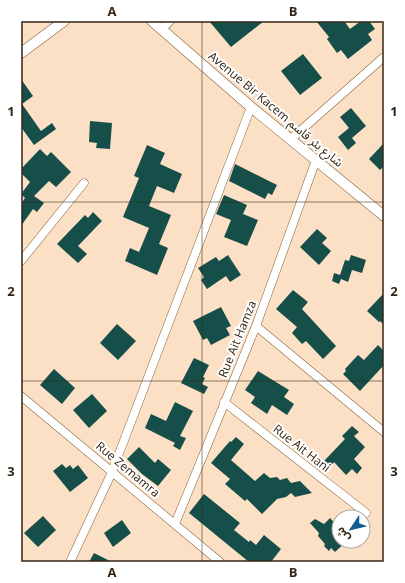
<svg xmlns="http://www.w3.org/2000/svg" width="405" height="583" font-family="'Open Sans','Noto Sans Arabic',sans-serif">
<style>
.building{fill:#164f49}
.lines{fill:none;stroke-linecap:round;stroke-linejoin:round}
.minor-casing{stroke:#876038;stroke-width:9}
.tertiary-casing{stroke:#876038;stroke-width:11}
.minor{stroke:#fff;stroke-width:8}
.tertiary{stroke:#fff;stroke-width:10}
.grid{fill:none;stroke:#352514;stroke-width:1;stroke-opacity:0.55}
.labels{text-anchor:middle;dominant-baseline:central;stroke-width:4;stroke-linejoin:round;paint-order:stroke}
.street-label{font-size:12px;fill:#352514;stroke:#fff}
.neatline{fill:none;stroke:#352514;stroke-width:1.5}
.grid-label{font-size:13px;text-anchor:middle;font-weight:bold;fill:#352514}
</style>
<rect width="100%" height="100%" fill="#fbe0c6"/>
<!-- building -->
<path class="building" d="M209,21h55l-33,26z
M316,21h28l6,8 11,-8h8l6,8 -7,5 4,6 -24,19 -7,-9 -4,3 -10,-14 2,-2z
M303,54l19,24 -22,17 -19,-24z
M21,79l12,17 -11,8 19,27 11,-8 4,6 -22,16 -13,-18z
M351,108l15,18 -14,12 4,5 -8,7 -10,-13 11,-9 -9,-11z
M90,121l22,2 -2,26 -14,-1 1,-5 -8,-1z
M384,143v23l-4,4 -11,-11z
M147,145l18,8 -5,11 22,10 -8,19 -17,-7 -8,20 22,9 -12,29 9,4 -11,27 -32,-14 5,-13 9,4 10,-24 -26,-11 16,-39 -5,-2z
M40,149l7,7 4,-4 20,20 -15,15 -7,-6 -15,15 10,7 -7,9 -4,-3 -12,17v-22l4,-6 -4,-4 9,-12 -9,-9v-4z
M235,164l42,21 -5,10 -4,-2 -3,6 -36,-18z
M224,195l23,10 -4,9 15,6 -11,26 -23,-9 7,-17 -15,-6z
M93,212l9,9 -24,25 9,8 -9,9 -21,-19 28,-29 3,3z
M317,229l10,9 -5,5 9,8 -12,14 -19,-18z
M228,255l13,20 -11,7 -4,-6 -19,13 -6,-9 3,-3 -6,-9 18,-11 3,4z
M351,255l15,5 -4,13 -10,-3 -4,12 -7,-3 -2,5 -7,-3 2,-8 6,2 5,-15 4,1z
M293,290l15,12 -6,7 34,37 -13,13 -17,-18 -4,3 -10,-11 5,-6 -21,-18z
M384,293v32l-4,-4 -1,1 -12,-11z
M221,307l10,19 -5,2 4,7 -19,10 -4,-7 -4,2 -10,-19z
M117,324l19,17 -18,19 -18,-17z
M378,345l6,6v14l-24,26 -17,-17 3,-3 -1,-2 13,-14 6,5z
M194,358l15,7 -6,12 2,1 -3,6 6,3 -4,7 -23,-11z
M54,369l21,19 -13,16 -22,-19z
M258,371l31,19 -5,7 10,7 -7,11 -15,-10 -5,9 -16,-11 4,-6 -10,-7z
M92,394l15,17 -18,17 -16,-18z
M175,402l18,9 -13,25 6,2 -6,12 -7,-4 2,-3 -30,-15 6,-14 15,7z
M352,426l7,6 -5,4 11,11 -11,12 8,9 -5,6 -5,-5 -6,6 -12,-13 -4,5 -6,-6 21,-22 -3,-3z
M236,437l8,7 -13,16 24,21 9,-8 6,5 7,-1 3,3 7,-2 4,5 9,-2 12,12 -17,4 -4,-4 -5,4 -9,2 -15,15 -15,-15 -2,2 -20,-17 5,-5 -19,-16 19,-22 1,1z
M139,447l16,16 3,-4 13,11 -13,16 -16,-12 -15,-15z
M62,464l4,4 4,-3 3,4 5,-4 10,13 -18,14 -17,-21z
M204,494l36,29 -6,7 15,12 1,-2 6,5 8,-10 17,14 -10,13h-22l-60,-49z
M43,516l13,14 -18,17 -14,-14z
M330,518l9,10v13h8l-12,11 -4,-4 -2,3 -5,-5 1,-2 -7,-8 1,-3 -9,-10 5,-4 9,5z
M122,520l9,13 -18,14 -9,-14z
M94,553l18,9h-23z"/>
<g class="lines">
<!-- minor casing -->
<g class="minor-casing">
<path id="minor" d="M162,29l8,-8
M291,139l93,-82
M21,261l63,-78
M256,326l128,106
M21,396l199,166
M224,402l142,111
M175,524l81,-198 60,-166
M70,562l42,-90 139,-365"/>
</g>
<!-- tertiary casing -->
<g class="tertiary-casing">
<path id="tertiary" d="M152,21l99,86 133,109
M21,53l43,-32"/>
</g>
<!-- minor -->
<use href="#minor" class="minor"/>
<!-- tertiary -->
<use href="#tertiary" class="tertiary"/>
</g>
<!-- grid -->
<path class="grid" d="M202,21v541M21,202h363M21,381h363"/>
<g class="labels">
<!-- street labels -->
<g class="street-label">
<text transform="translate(276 109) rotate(40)">Avenue Bir Kacem شارع بئر قاسم</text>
<text transform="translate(237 339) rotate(-68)">Rue Ait Hamza</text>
<text transform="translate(302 448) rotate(38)">Rue Ait Hani</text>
<text transform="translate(128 469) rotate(40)">Rue Zemamra</text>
</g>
</g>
<!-- border -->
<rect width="405" height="583" fill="none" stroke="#ffffff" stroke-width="44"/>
<!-- north arrow -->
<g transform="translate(351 529) rotate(235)"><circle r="19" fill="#ffffff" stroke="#aea8a1"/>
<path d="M0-3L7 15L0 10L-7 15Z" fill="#135c90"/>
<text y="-6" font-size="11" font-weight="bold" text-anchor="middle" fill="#352514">ش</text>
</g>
<rect x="22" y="22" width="361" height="539" class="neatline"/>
<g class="grid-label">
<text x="112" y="16">A</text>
<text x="293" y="16">B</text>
<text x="11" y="116">1</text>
<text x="394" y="116">1</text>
<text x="11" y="296">2</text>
<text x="394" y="296">2</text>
<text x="11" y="476">3</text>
<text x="394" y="476">3</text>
<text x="112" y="577">A</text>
<text x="293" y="577">B</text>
</g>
</svg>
